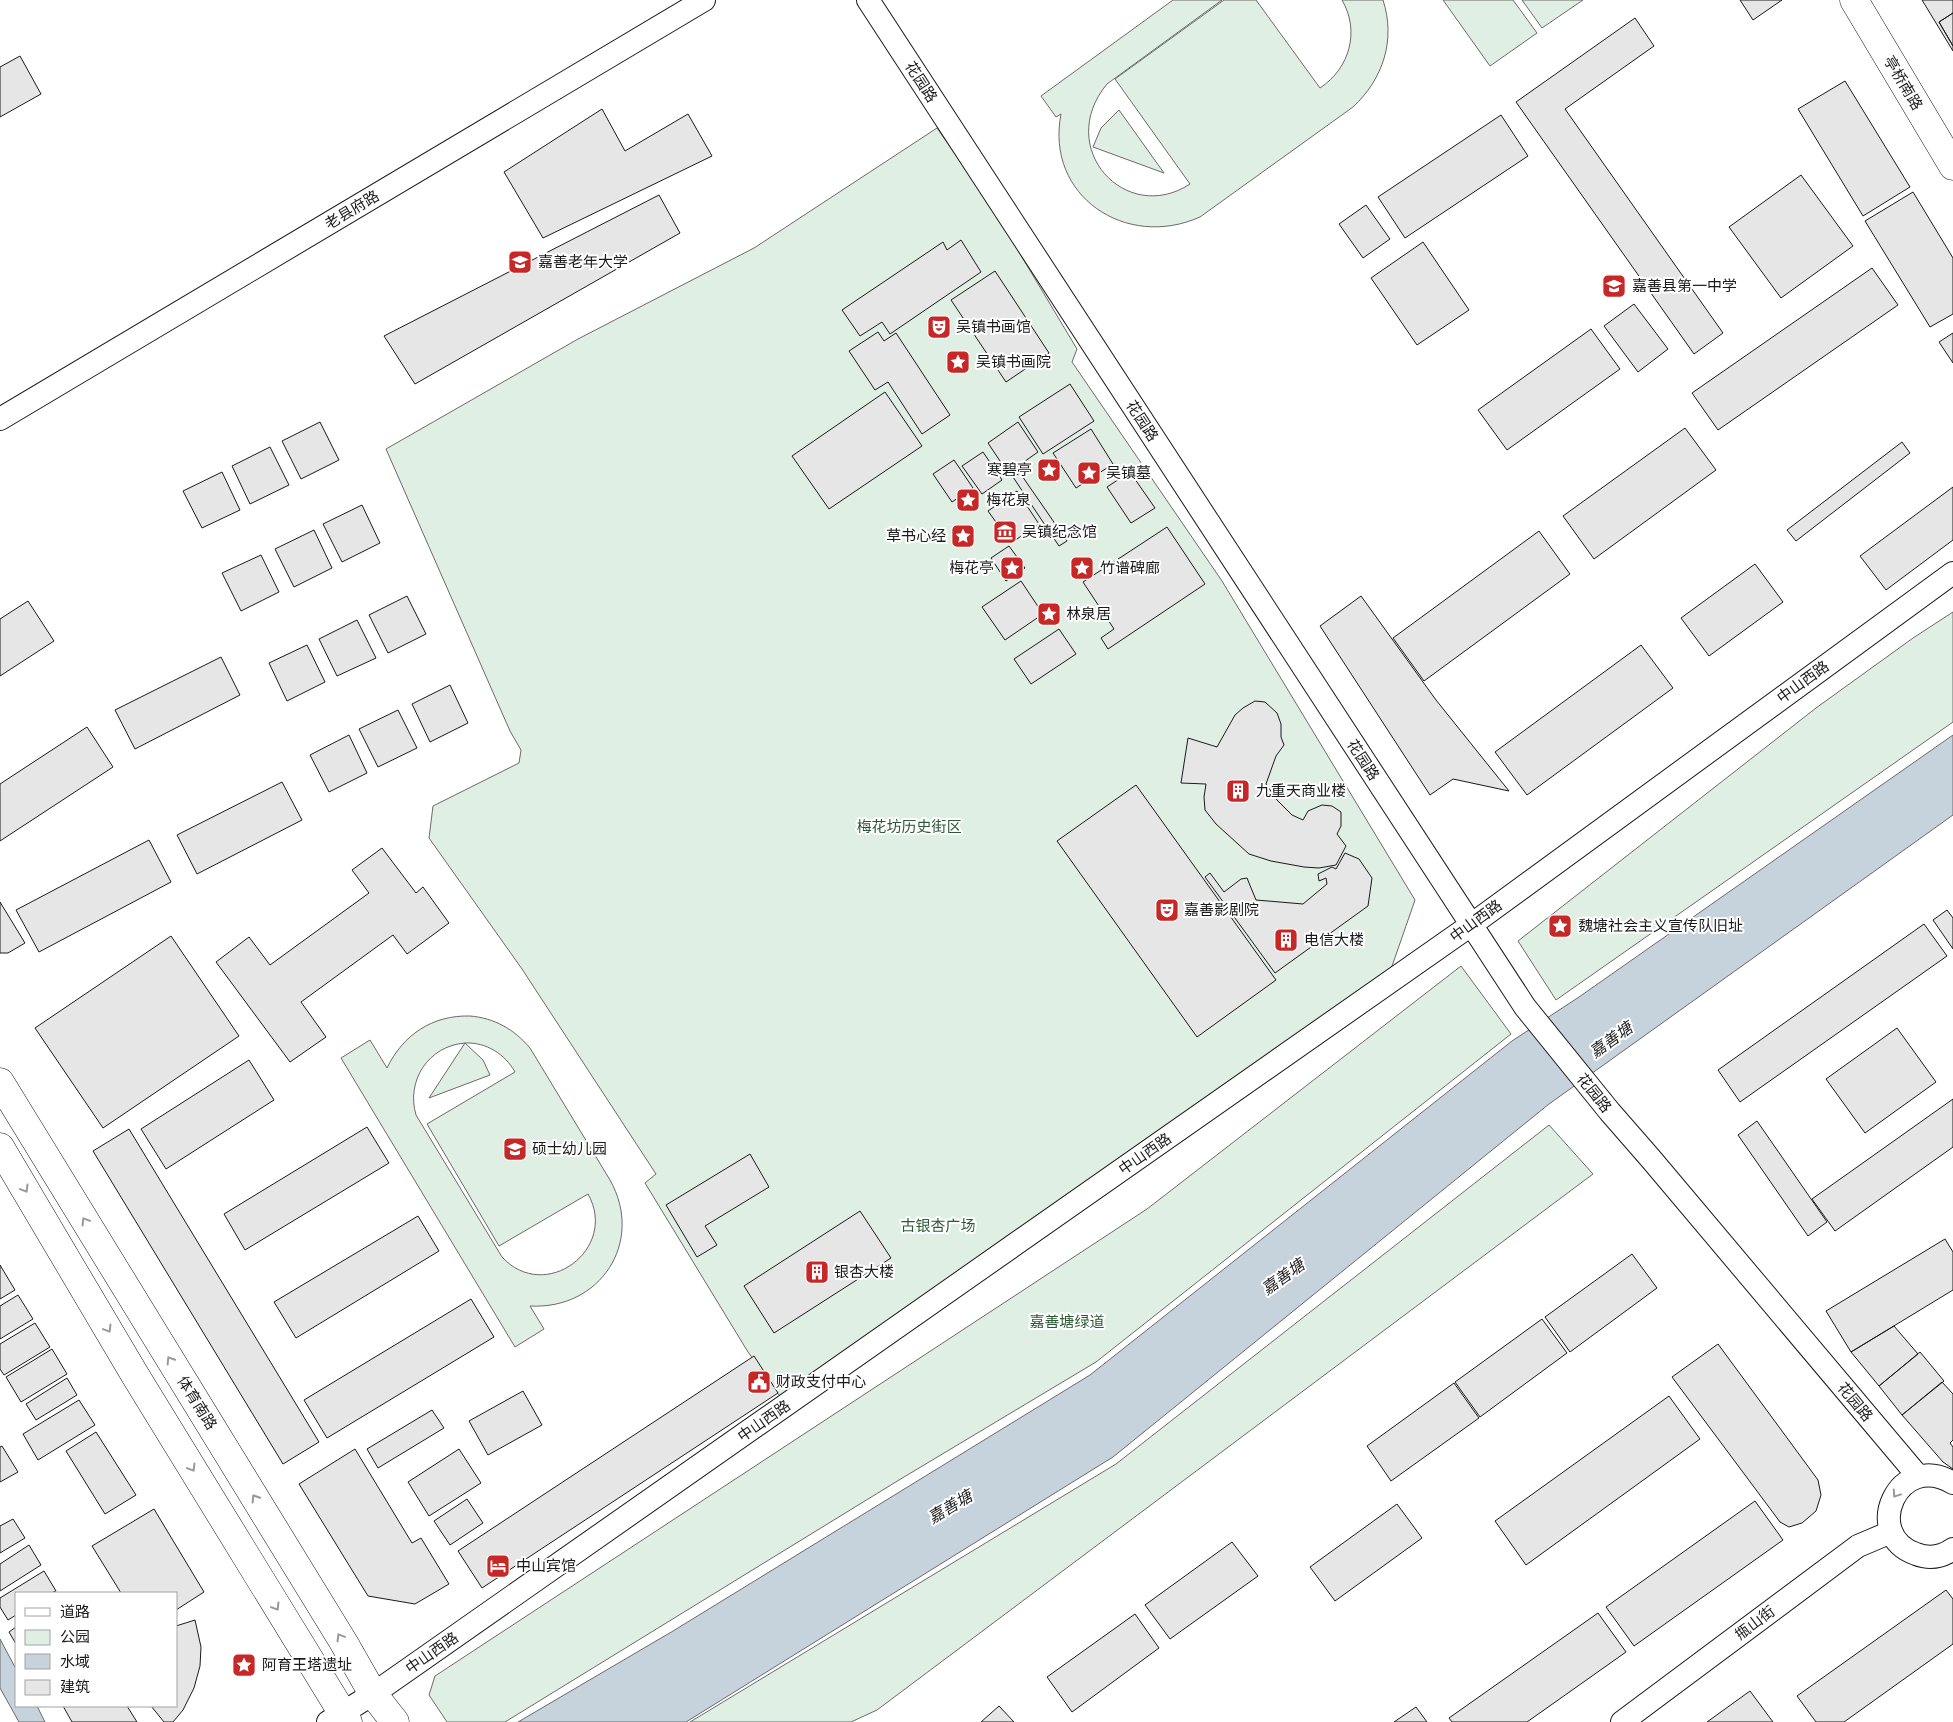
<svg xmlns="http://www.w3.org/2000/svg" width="1953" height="1722" font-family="Figtree,'Noto Sans SC',sans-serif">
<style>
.green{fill:#e0efe3;stroke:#6a6a6a;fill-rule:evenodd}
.water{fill:#c6d2dc;stroke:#6a6a6a}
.building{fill:#e6e6e6;stroke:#1a1a1a}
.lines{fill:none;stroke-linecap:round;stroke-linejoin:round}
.minor-casing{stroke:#1a1a1a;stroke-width:24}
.tertiary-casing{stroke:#1a1a1a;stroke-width:29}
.secondary-casing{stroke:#1a1a1a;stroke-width:29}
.minor{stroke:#fff;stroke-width:22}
.tertiary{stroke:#fff;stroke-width:28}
.secondary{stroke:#fff;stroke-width:28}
.oneway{stroke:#989898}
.labels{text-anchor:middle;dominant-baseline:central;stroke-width:4;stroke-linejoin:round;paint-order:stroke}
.street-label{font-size:15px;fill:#1a1a1a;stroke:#fff}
.poi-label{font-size:15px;fill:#1a1a1a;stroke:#fff;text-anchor:start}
.park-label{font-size:15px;fill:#2b5a34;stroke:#fff}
.water-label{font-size:16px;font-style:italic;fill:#1a1a1a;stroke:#fff}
</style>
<rect width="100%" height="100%" fill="#fff"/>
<!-- green -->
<path class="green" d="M1173,0h49l-115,84c-53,64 19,142 83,100l-75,-105 109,-79h32l64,88c30,-20 40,-57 22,-88h41c13,40 0,79 -30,107l-153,110c-74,33 -155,-21 -139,-103l-5,3 -15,-21z
M1443,0h70l24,33 -47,33z
M1522,0h61l-41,28z
M1119,110l45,63 -71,-26 8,-19z
M937,128l55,79 85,142 -5,13 150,219 193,319 -24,69 -609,430 -34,-47 -103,-169 11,-9 -134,-205 -93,-131 4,-32 86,-43 2,-13 -11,-19 -124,-282 192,-110 176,-91z
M1953,612v110l-397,278 -38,-59 298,-233 97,-70z
M1461,966l50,68 -415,328 -197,118 -394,242h-58l-18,-27 6,-19 712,-467z
M470,1016c24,2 44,13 60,32l80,132c35,62 -10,130 -80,126l14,23 -29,18 -174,-289 29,-18 17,28c16,-33 45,-53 83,-52zM465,1043l-36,55 61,-23 -7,-15 -18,-17c21,-1 40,11 50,29l-88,52 72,122 89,-52c31,55 -43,110 -86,63l-86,-142c-10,-34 12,-69 49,-72z
M1549,1125l44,49 -716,536 -26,12h-161l426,-258z"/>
<!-- water -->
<path class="water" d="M1953,735v80l-404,289 -436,353 -427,265h-168l155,-91 417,-256 422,-334 67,-44z
M0,1639l16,30v37h21l8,16h-26l-19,-34z"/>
<!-- building -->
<path class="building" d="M1740,0h42l-29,20z
M1922,0h31v13l-14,9 14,24v5z
M1953,13v33l-14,-24z
M1635,18l19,28 -89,63 158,224 -29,21 -178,-252z
M20,56l21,38 -41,23v-50z
M1845,81l65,106 -47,29 -65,-107z
M602,109l23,42 63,-37 24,42 -169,82 -39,-66z
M1501,115l27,41 -123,82 -27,-41z
M1801,175l52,71 -72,52 -52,-71z
M1913,192l40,66v56l-23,13 -65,-106z
M659,195l21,38 -265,151 -31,-48z
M1366,205l24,34 -27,19 -24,-34z
M961,240l20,32 -91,62 -8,-12 -22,14 -18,-26 101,-68 4,8z
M1423,242l46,68 -52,35 -46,-67z
M1872,268l26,37 -180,125 -26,-37z
M995,271l54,82 -43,29 -55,-82z
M1634,304l34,45 -30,23 -34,-46z
M1591,329l29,40 -113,81 -29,-40z
M878,332l6,9 12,-8 54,82 -28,19 -34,-52 -13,8 -26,-39z
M1953,333v30l-14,-21z
M1070,384l24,37 -51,33 -24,-37z
M885,392l37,54 -93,63 -37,-53z
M320,422l19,38 -38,19 -19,-38z
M1018,422l20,30 -30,21 -20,-30z
M1685,428l31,42 -122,89 -31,-43z
M1091,429l22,35 -37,24 -23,-35z
M1902,442l8,11 -114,88 -9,-11z
M270,447l19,38 -39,19 -18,-38z
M983,452l19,28 -20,14 -20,-28z
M954,460l19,28 -21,14 -19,-28z
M222,472l18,38 -38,18 -19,-37z
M1130,472l25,36 -24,15 -24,-36z
M1020,473l47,68 -8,5 -46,-69z
M1953,487v53l-67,50 -26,-34z
M1017,491l22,33 -28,19 -23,-32z
M362,505l18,38 -38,19 -19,-38z
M1167,527l38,57 -97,65 -7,-11 13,-9 -31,-47z
M314,530l18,38 -38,19 -19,-38z
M1539,531l31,43 -146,107 -31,-43z
M1009,546l16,22 -19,13 -15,-23z
M261,555l18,37 -38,19 -19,-38z
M1755,564l28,38 -74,54 -28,-38z
M1021,581l22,33 -38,26 -23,-33z
M407,596l19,38 -38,19 -19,-38z
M1361,596l75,104 73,91 -56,-12 -23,16 -110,-169z
M28,601l26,40 -54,35v-57z
M357,620l19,38 -39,18 -18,-37z
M1059,629l17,25 -45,30 -17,-25z
M307,645l18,37 -38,19 -18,-38z
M1641,645l32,43 -146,107 -32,-43z
M221,657l19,38 -105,54 -20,-39z
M450,685l18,38 -38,19 -18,-38z
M1255,701l10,1 12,11 4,11v13l3,8 -8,11 -10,28 11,16 15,15 11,5 5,-9 14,-6 10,1 9,6v14l-4,8 9,12 -10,19 -17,3 -15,-1 -33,-6 -22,-7 -33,-30 -11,-14 -1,-13 2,-13 -25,-1 7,-45 29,9 18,-32 8,-7z
M398,710l19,38 -39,19 -19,-38z
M87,727l26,40 -113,74v-57z
M349,735l18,38 -38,19 -19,-37z
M282,782l20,38 -105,54 -20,-39z
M1136,785l140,195 -79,57 -140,-196z
M149,840l22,42 -132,70 -23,-42z
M382,848l34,45 7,-6 26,36 -42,31 -14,-19 -92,67 25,35 -36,25 -74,-100 33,-25 21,28 99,-72 -17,-23z
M1345,853l14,6 13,19 -4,28 -93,67 -70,-96 5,-4 14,19 17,-13 6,-1 9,22 47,4 24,-20 -1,-6 -7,3 -1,-7 14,-7 4,2z
M0,902l25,41 -17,10h-8z
M1947,910l6,8v31l-20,-29z
M1924,924l23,32 -207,146 -22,-32z
M171,936l68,100 -136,92 -68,-100z
M1897,1028l39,54 -71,51 -39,-54z
M249,1060l25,40 -108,69 -25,-40z
M1953,1099v48l-118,84 -23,-32z
M1757,1121l70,101 -19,14 -70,-101z
M367,1127l22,36 -144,87 -21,-36z
M129,1129l190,313 -36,22 -190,-313z
M750,1154l19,33 -64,39 12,19 -20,12 -31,-52z
M860,1211l31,47 -117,75 -30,-47z
M418,1216l21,35 -143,87 -22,-36z
M1945,1239l8,13v38l-102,62 -25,-41z
M1632,1254l25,34 -87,64 -25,-35z
M0,1265l15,25 -15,9z
M18,1295l15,24 -33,20v-33z
M471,1299l23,38 -167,101 -23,-38z
M1542,1319l25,34 -87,64 -25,-35z
M35,1323l15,24 -46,28 -4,-6v-25z
M1894,1326l24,28 -39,32 -28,-34z
M1718,1344l100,136 3,15 -5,16 -14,12 -13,4 -9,-5 -108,-145z
M52,1349l15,25 -46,28 -15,-25z
M1920,1352l24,29 -42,34 -23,-29z
M754,1356l24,37 -296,195 -24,-37z
M67,1378l10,17 -41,25 -10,-16z
M1942,1382l11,12v46l-3,3 3,4v22l-10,-7 -41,-47z
M1454,1383l25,35 -88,63 -24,-35z
M523,1391l19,34 -54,30 -19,-34z
M1669,1396l31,43 -174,126 -31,-44z
M79,1400l16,25 -57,35 -15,-26z
M432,1410l12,18 -66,40 -11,-19z
M96,1432l40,63 -31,19 -39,-63z
M2,1446l16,26 -18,10v-35z
M355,1449l57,94 9,-5 28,46 -34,20 -47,-8 -69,-112z
M459,1449l22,34 -52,33 -21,-34z
M467,1499l16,24 -33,22 -16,-24z
M1755,1501l28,39 -149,106 -28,-39z
M1397,1504l25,34 -87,63 -25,-34z
M154,1509l50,83 -28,18v-17h-55l-29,-47z
M13,1519l12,19 -25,15v-27z
M1232,1542l26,34 -88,63 -25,-34z
M29,1545l12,20 -41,26v-27z
M44,1571l12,20 -5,2h-35v22l-8,5 -8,-13v-9z
M1946,1590l7,9v45l-109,78h-28l-19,-26z
M1598,1613l28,39 -99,70h-75l-3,-4z
M1135,1614l24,34 -87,64 -25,-35z
M195,1620l6,27 -1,19 -6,22 -11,22 -10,12h-9l-13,-16h25v-80z
M16,1627v17l-7,-12z
M1750,1691l23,31h-66z
M63,1706h64l10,16h-65z
M999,1706l15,16h-33z
M1416,1707l11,15h-33z"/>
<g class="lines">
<!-- minor casing -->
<g class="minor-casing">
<path id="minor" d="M868,0l657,1007 85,105 41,47 267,317
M0,419l704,-419
M1953,1483c-55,-33 -92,52 -37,71 13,5 26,3 37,-5
M328,1722l45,-28 1098,-769 482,-352
M1622,1722l236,-176 33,-14"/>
</g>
<!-- tertiary casing -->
<g class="tertiary-casing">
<path id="tertiary" d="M1854,0l99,166"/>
</g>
<!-- secondary casing -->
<g class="secondary-casing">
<path id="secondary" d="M0,1082l344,561 29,51 22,28
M0,1147l135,228 213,347"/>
</g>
<!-- minor -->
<use href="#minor" class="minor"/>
<!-- tertiary -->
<use href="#tertiary" class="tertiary"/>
<!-- secondary -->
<use href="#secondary" class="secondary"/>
</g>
<!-- one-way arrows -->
<defs><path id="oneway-chevron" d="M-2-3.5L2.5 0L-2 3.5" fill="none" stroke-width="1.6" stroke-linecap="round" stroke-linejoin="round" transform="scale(1.25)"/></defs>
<g class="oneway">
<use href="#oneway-chevron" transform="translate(25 1189) rotate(59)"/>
<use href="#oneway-chevron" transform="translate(85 1221) rotate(-121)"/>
<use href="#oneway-chevron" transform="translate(108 1329) rotate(59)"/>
<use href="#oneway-chevron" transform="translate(170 1360) rotate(-122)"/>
<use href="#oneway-chevron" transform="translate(192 1468) rotate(59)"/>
<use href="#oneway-chevron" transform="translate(1896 1494) rotate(124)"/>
<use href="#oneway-chevron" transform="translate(255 1498) rotate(-122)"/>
<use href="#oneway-chevron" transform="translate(276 1607) rotate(59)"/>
<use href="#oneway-chevron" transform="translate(340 1637) rotate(-121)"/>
</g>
<!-- icons -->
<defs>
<g id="university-square" transform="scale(1.25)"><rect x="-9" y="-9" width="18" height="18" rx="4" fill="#c62828" stroke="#fff"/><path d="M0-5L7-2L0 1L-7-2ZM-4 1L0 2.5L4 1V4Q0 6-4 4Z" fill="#fff"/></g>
<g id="school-square" transform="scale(1.25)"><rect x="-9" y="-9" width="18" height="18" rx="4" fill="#c62828" stroke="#fff"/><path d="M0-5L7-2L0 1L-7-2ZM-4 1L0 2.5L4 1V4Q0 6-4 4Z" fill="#fff"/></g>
<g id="theatre-square" transform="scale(1.25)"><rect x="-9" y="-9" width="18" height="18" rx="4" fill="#c62828" stroke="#fff"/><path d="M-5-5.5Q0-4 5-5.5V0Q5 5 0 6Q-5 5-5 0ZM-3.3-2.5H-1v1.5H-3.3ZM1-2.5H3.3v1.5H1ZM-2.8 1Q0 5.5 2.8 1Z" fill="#fff"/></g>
<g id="sight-square" transform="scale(1.25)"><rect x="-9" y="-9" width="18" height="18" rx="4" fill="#c62828" stroke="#fff"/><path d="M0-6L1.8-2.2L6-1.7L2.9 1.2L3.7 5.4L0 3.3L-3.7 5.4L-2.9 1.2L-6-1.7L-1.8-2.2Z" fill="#fff"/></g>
<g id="museum-square" transform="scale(1.25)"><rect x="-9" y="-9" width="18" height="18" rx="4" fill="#c62828" stroke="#fff"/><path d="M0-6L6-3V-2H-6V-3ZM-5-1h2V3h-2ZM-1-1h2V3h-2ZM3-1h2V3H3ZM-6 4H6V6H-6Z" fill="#fff"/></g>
<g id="building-square" transform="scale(1.25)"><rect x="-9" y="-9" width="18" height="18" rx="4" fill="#c62828" stroke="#fff"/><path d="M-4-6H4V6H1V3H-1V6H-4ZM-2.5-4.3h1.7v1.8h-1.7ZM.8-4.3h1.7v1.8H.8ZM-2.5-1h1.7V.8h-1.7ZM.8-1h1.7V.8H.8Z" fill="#fff"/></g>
<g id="civic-square" transform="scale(1.25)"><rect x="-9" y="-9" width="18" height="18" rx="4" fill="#c62828" stroke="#fff"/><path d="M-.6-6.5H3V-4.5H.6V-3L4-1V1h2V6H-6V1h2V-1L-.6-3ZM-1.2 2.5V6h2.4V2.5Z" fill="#fff"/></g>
<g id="hotel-square" transform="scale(1.25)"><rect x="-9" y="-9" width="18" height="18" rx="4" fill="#c62828" stroke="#fff"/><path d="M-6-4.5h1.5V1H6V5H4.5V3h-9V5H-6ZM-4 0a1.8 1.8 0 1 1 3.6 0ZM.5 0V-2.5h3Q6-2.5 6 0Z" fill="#fff"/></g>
</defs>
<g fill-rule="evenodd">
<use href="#university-square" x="520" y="262"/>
<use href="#school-square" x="1614" y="286"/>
<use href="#theatre-square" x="939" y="327"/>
<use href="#sight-square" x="958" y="362"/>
<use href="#sight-square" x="1049" y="470"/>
<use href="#sight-square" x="1089" y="473"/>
<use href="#sight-square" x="968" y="500"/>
<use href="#museum-square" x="1005" y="532"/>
<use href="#sight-square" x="963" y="536"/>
<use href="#sight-square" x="1012" y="568"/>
<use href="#sight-square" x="1082" y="568"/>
<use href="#sight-square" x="1049" y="614"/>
<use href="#building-square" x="1238" y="791"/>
<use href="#theatre-square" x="1167" y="910"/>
<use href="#sight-square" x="1560" y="926"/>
<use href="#building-square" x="1286" y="940"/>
<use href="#school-square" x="515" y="1149"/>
<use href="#building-square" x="817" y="1272"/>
<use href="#civic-square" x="759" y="1382"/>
<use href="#hotel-square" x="498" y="1566"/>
<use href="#sight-square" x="244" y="1665"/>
</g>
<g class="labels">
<!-- street labels -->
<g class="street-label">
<text transform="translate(921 82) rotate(57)">花园路</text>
<text transform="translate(1903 83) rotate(59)">亭桥南路</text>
<text transform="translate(352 210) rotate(-31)">老县府路</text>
<text transform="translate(1142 421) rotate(57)">花园路</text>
<text transform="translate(1803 682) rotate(-36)">中山西路</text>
<text transform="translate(1363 760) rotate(57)">花园路</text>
<text transform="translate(1476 921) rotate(-36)">中山西路</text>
<text transform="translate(1594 1093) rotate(51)">花园路</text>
<text transform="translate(1145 1154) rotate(-35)">中山西路</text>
<text transform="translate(1855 1402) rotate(50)">花园路</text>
<text transform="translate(197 1403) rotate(58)">体育南路</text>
<text transform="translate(764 1421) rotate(-35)">中山西路</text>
<text transform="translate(1755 1623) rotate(-37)">甁山街</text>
<text transform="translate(432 1653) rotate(-35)">中山西路</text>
</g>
<!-- poi labels -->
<g class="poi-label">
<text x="538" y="262">嘉善老年大学</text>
<text x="1632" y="286">嘉善县第一中学</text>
<text x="956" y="327">吴镇书画馆</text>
<text x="976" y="362">吴镇书画院</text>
<text x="1032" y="470" text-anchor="end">寒碧亭</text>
<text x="1106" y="473">吴镇墓</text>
<text x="986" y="500">梅花泉</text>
<text x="1022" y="532">吴镇纪念馆</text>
<text x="946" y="536" text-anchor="end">草书心经</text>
<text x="994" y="568" text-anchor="end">梅花亭</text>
<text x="1100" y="568">竹谱碑廊</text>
<text x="1066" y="614">林泉居</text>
<text x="1256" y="791">九重天商业楼</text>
<text x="1184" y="910">嘉善影剧院</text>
<text x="1578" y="926">魏塘社会主义宣传队旧址</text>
<text x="1304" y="940">电信大楼</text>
<text x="532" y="1149">硕士幼儿园</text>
<text x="834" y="1272">银杏大楼</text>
<text x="776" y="1382">财政支付中心</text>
<text x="516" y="1566">中山宾馆</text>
<text x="262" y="1665">阿育王塔遗址</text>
</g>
<!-- park labels -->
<g class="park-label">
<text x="909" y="827">梅花坊历史街区</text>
<text x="938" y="1226">古银杏广场</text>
<text x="1067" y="1322">嘉善塘绿道</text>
</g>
<!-- water labels -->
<g class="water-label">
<text transform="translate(1611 1040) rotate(-36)">嘉善塘</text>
<text transform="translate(1283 1277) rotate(-36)">嘉善塘</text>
<text transform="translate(950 1507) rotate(-31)">嘉善塘</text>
</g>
</g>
<!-- legend -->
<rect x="15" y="1592" width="162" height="115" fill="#ffffff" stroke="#a3a3a3"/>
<rect x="25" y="1608" width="25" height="8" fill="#ffffff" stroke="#a3a3a3"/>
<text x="60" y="1617" font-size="15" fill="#1a1a1a">道路</text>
<rect x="25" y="1630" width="25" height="15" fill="#e0efe3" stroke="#a3a3a3"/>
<text x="60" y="1642" font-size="15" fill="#1a1a1a">公园</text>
<rect x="25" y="1654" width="25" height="15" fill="#c6d2dc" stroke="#a3a3a3"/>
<text x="60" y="1667" font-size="15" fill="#1a1a1a">水域</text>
<rect x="25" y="1680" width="25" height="15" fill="#e6e6e6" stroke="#a3a3a3"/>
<text x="60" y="1692" font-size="15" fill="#1a1a1a">建筑</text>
</svg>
